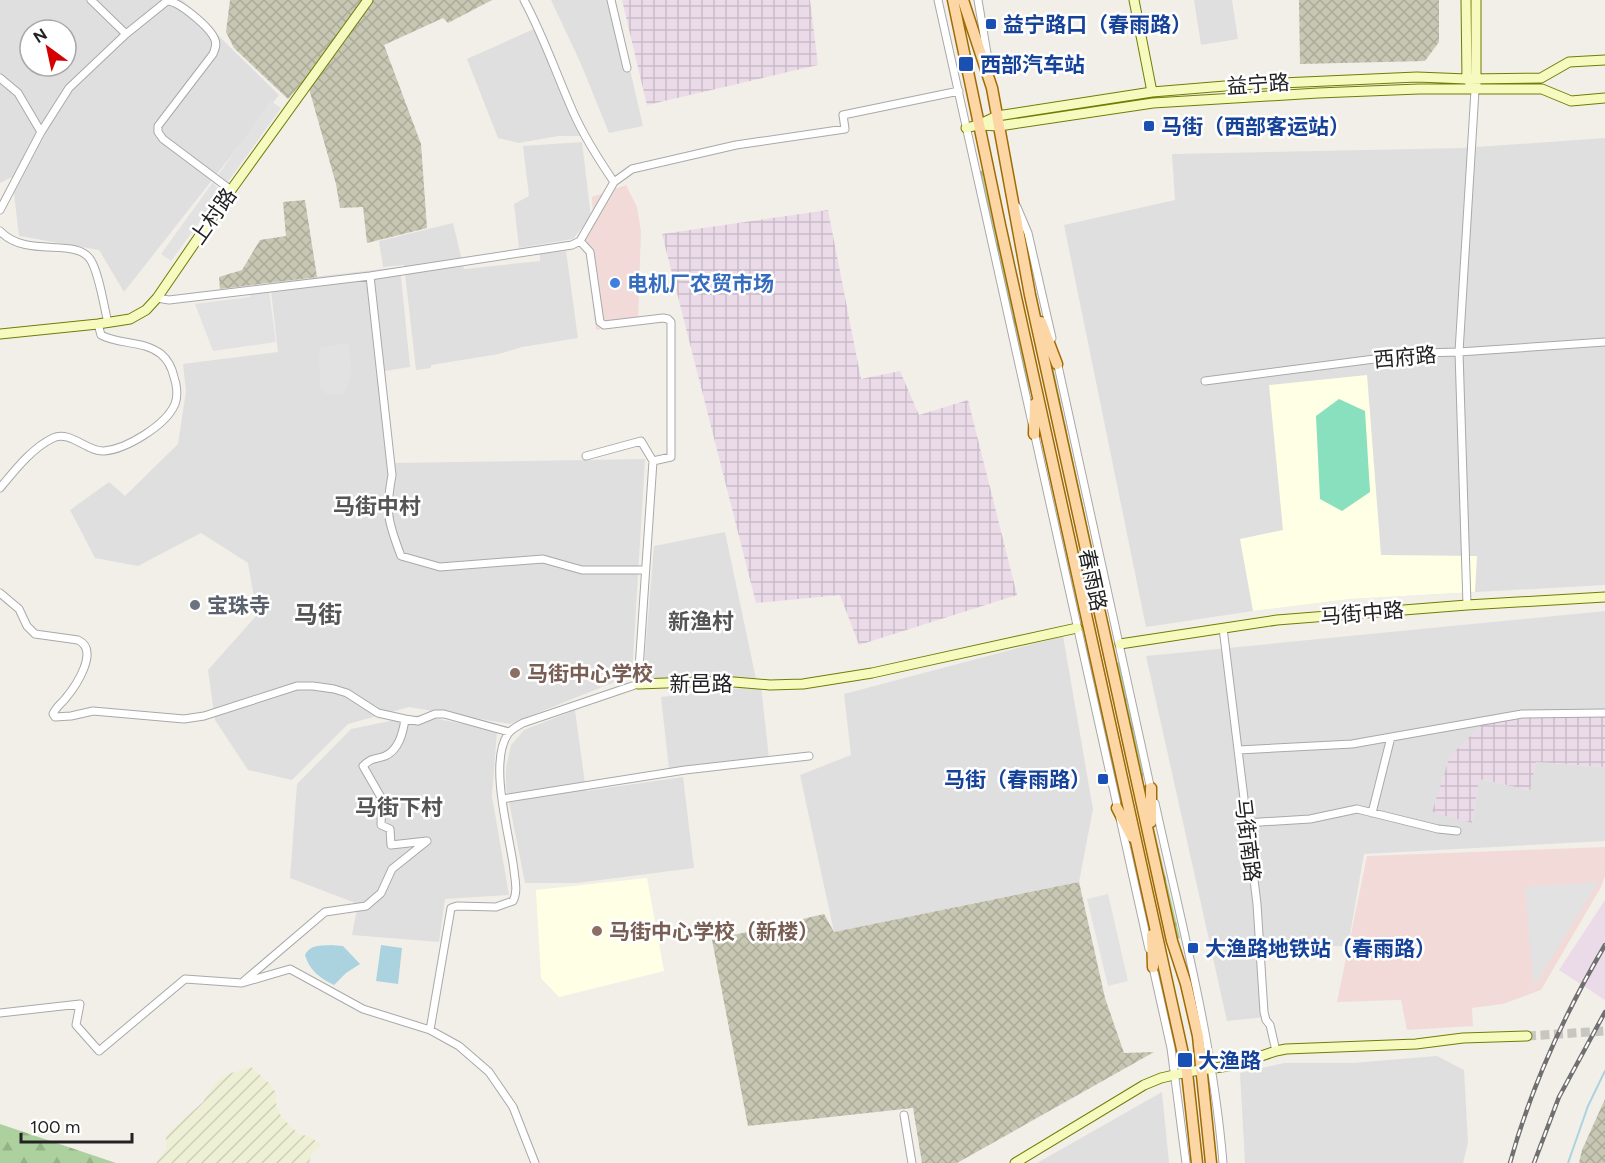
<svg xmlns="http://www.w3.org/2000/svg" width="1605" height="1163" font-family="Figtree,'Noto Sans SC',sans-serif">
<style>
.residential{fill:#e0dfdf;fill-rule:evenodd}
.commercial{fill:#f2dad9}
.industrial{fill:url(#industrial-grid)}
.education{fill:#ffffe5}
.railway{fill:#ebdbe8}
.construction{fill:url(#construction-cross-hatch)}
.farmland{fill:url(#farmland-furrows)}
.forest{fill:url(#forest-firs)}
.pitch{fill:#88e0be}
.parking{fill:#e2e2e2}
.water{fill:#aad3df}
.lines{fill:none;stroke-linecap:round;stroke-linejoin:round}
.stream{stroke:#aad3df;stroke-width:2}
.secondary-tunnel{stroke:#c8c6c1;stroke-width:9;stroke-dasharray:9 4.5;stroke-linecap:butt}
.street-casing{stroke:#a9a9a9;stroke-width:9}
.secondary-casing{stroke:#707d05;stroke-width:11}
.primary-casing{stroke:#a06b00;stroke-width:13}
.street{stroke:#fff;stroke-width:7}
.secondary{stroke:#f7fabf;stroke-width:9}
.primary{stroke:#fcd6a4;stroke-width:10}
.rail-casing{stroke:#707070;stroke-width:4.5}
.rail{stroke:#fff;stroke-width:2;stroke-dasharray:7;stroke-linecap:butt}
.transit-dot{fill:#1a4fb4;stroke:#fff;stroke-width:2}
.shop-dot{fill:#3f7fe0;stroke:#fff;stroke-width:2}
.worship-dot{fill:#6b7280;stroke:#fff;stroke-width:2}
.education-dot{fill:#8d6e63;stroke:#fff;stroke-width:2}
.labels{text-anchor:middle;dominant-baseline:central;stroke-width:5;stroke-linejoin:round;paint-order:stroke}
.transit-label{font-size:21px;font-weight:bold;fill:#164399;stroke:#fff;text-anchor:start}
.street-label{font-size:21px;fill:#222;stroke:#fff}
.shop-label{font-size:21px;font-weight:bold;fill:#366cbe;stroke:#fff;text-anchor:start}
.worship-label{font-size:21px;font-weight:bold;fill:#5b616d;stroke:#fff;text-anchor:start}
.education-label{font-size:21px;font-weight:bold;fill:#785e54;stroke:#fff;text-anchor:start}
.neighbourhood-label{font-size:22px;font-weight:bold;fill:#555;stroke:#fff}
.quarter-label{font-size:24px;font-weight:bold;fill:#555;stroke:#fff}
</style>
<defs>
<pattern id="industrial-grid" width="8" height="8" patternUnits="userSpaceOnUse" patternTransform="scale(1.5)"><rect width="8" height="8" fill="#ebdbe8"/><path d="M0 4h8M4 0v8" fill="none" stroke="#c9bcc7"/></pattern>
<pattern id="construction-cross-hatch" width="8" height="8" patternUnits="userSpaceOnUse" patternTransform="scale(1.5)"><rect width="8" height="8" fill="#c7c7b4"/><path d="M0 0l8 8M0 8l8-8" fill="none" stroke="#abab9a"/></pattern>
<pattern id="farmland-furrows" width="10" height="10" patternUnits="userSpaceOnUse" patternTransform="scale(1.5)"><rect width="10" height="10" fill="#eef0d5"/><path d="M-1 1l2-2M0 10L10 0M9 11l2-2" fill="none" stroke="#ccceb7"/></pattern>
<pattern id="forest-firs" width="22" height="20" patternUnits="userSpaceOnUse" patternTransform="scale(1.5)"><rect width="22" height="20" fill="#add19e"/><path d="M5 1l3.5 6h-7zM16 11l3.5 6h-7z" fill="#95b388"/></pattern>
</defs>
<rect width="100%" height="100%" fill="#f2efe9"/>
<!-- residential -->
<path class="residential" d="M0,0h182l97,95 -155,197 -25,-42 -80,-14 -7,-59 -12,6zM30,30h36v36h-36z
M551,0h63l29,126 -34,7 -28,-69z
M1194,0h38l6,39 -37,6z
M536,28l44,108h-22l-39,7 -21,-5 -31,-79z
M1605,138v447l-255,14 -97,12 -107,16 -82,-402 111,-25 -3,-46 290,-6z
M582,142l9,75 -18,22 -54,9 -5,-44 15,-8 -6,-50z
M453,223l11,46 76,-8v-7l26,-3 12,87 -56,9 -23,7 -68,11v3l-15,2 -12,-105 -21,2 -4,-26z
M400,267l10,100 -25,4 6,92 254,-4 -13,216 -122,49 -101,-17 -61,17 -56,56 -44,-10 -33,-50 -7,-50 49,-55 -9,-52 -47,-30 -63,33 -43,-8 -25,-48 39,-28 16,14 53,-52 8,-53 -3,-27 95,-12 -8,-70z
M725,532l31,147 -113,-1 11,-132z
M1605,611v105l-78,1 -95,94 40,12 7,-44 50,11 7,-28 69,5v74l-241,13 -16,92 -83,1 2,70 -40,4 -81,-365z
M1063,636l30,173 -14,73 -245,50 -34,-157 51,-20 -7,-61z
M761,686l8,72 -100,11 -8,-72z
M575,710l11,81 97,-14 11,91 -117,15h-52l-19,-96v-19l5,-23 13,-15z
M419,715l78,16 -5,65 17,99 -64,4 -6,43 -87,-7 6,-31 -68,-26 7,-94 54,-55z
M1437,1056l27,14 4,73 -5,20h-218l-5,-90 44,-10h68z
M1162,1092l7,71h-133h1z"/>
<!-- commercial -->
<path class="commercial" d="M626,185l11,22 4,24 -3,90 -42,9 -10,-85 -3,-14 10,-15 -1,-19z
M1605,847v29l-4,11 -60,103 -38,14 -31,4 1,18 -66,4 -6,-30 -64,2 30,-146z"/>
<!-- industrial -->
<path class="industrial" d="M622,0h188l8,65 -171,40z
M828,210l33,169 39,-8 19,44 49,-15 49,195 -158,50 -19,-50 -84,8 -94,-369z
M1605,716v51l-69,-5 -6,28 -51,-11 -7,44 -40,-11 18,-56 33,-32 44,-7z"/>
<!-- education -->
<path class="education" d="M1367,375l14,180 96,1 -2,36 -125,7 -97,12 -13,-72 43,-9 -14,-145z
M647,878l17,93 -105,26 -18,-19 -5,-88z"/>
<!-- railway -->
<path class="railway" d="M1605,900v100l-46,-30z"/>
<!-- construction -->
<path class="construction" d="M230,0h262l-44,23 -5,-5 -59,27 37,99 6,84 -60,15 -4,-36 -23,1 -4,-24 -30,-106 -18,21 -54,-51 -8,-16z
M1299,0h140v42l-14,19 -125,3z
M305,200l12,77 -97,12 -1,-12 23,-7 18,-30 26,-4 -3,-34z
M1079,882l26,116 19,55 30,-1 -197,111h-35l-9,-55 -165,18 -36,-186 112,-26 10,18z
M1605,1099v64h-26l3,-13z"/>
<!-- farmland -->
<path class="farmland" d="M251,1067l18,16 7,10v12l5,11 8,9 10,9 12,3 10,8 -9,8 -3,10h-153l10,-15v-13l37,-33 14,-21 11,-7z"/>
<!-- forest -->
<path class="forest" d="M978,170l4,1 47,214 1,15z
M1047,352l6,15 53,245h-2z
M1038,433l41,180 -2,1 -37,-164z
M1086,644l37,164 -1,1 -6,-15 -33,-149z
M1116,662l3,1 24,111 1,19z
M1154,828l26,110 -3,2 -23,-98z
M0,1124l116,39h-116z"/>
<!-- pitch -->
<path class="pitch" d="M1339,399l26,12 5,81 -28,19 -22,-12 -4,-83z"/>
<!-- parking -->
<path class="parking" d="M271,101l10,7 -54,75 -9,-8z
M213,182l8,10 -50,69 -10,-7z
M269,291l7,51 -63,9 -18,-47 55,-7v-5z
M348,343l4,30 -8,22 -17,-1 -7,-6 -1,-40z
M1598,882l-64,105 -9,-100z
M1108,894l20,87 -20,5 -21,-87z"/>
<!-- water -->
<path class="water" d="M331,945l12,1 17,18 -14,9 -12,12c-13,-6 -25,-15 -29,-30 6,-11 15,-9 26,-10z
M381,945l21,3 -4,36 -22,-3z"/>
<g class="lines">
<!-- stream -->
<path class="stream" d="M1568,1163l20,-57 17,-35"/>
<!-- secondary-tunnel -->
<path class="secondary-tunnel" d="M1527,1036l78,-5"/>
<!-- street casing -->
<g class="street-casing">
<path id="street" d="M91,0l35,34
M524,0c20,37 33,76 50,114 11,24 25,46 40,68
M611,0l16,68
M938,0l211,949
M978,0l11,65
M0,78l18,15 23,39
M1017,207l11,26 24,105
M0,210l41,-78 28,-44 57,-54 41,-33c12,0 44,27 48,39 2,5 0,9 -2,14l-55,72v6l5,7 68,51
M0,231c26,28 75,6 90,28 9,13 14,48 18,64
M580,241l10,11 10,70 4,3 59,-7 5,1 3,3v135l-18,4
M370,276l22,199c-7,37 -4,47 9,81l39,11 103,-8 39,11h63
M157,298l12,2 201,-24 202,-31 8,-4 34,-59 18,-13 104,-24 109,-16 -2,-14 116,-24
M1057,361l94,429
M1205,381l216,-28 38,-1 146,-10
M0,488c15,-18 32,-40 53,-50 17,-8 34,14 51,13 23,-2 62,-26 71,-47 3,-8 2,-19 -1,-27 -2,-9 -6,-17 -13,-23 -18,-14 -42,-9 -60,-19l-3,-11
M0,593l19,16 8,17 8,8 43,6c22,10 -2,46 -13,59 -4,5 -9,8 -12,15l2,3 16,-1 22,-5 91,8 20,-3 93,-30h16l21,3 13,4 31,20 27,6 13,2 17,-7h9l65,18
M1467,605l-8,-253 16,-262
M1223,628l34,276 7,108 2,8 4,5 6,26
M1238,750l114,-6 170,-30 83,-1
M502,799l183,-29 124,-14
M1155,803c26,119 58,238 68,360
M1372,813l19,-76
M1245,823l65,-4 47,-10 81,20 19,2
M1152,963l19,85 15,115
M244,981l81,-69 41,-6 15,-13 11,-24 35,-28 -36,4 -1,-16 -9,-4 1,-26 -19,-33c9,-9 11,-6 22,-10 14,-6 18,-23 20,-37
M0,1013l80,-9 -4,21 23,26 86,-72 57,4 48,-14 73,40 67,21 29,16 30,26 24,35 22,56
M430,1030l21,-122 6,-2 39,1 17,-6c5,-9 2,-20 1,-31 -4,-34 -26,-107 -6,-136 3,-5 10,-8 15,-11l115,-39 15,-223 -12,-20 -55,15
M904,1115l8,48"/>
</g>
<!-- secondary casing -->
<g class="secondary-casing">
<path id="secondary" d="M1134,0l18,92
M1466,0l1,79 4,5
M1476,0v84
M979,125l20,1 154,-23 165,-10 101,-4h123l29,12 34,-3
M966,128l12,-3 19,-9 155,-24 85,-7 180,-8 50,2 74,-1 28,-16 36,-2
M0,334l98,-10 32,-5 16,-9 11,-12 74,-108 137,-190
M1120,644l157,-24 190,-15 138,-8
M638,684l84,-3 48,4 33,-1 69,-11 205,-45
M1015,1163l129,-78 17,-7 26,-6 48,-7 41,-14 10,-2 130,-5 47,-6 64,-2"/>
</g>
<!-- primary casing -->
<g class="primary-casing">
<path id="primary" d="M953,0l47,225 187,847 10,91
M963,0l29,88 38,207 142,646 14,43 12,52 13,127
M1041,322l16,42
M1034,434l1,-30
M1117,808l15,29
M1151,822v-34
M1152,935l1,32"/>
</g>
<!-- street -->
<use href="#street" class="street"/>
<!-- secondary -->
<use href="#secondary" class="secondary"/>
<!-- primary -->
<use href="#primary" class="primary"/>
<!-- rail casing -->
<g class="rail-casing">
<path id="rail" d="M1510,1163c21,-76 55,-150 95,-218
M1534,1163l25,-66 46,-85"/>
</g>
<!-- rail -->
<use href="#rail" class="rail"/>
</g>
<!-- markers -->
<g class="transit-dot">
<rect x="985" y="18" width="12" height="12" rx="3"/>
<rect x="958" y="56" width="16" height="16" rx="3"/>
<rect x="1143" y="120" width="12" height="12" rx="3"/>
<rect x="1097" y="773" width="12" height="12" rx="3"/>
<rect x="1187" y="942" width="12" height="12" rx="3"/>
<rect x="1177" y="1052" width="16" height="16" rx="3"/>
</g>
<circle class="shop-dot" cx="615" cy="283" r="6"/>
<circle class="worship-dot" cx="195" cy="605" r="6"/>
<g class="education-dot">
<circle cx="515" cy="673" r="6"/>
<circle cx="597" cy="931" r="6"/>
</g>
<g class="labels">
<!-- transit labels -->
<g class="transit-label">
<text x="1003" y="24">益宁路口（春雨路）</text>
<text x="980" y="64">西部汽车站</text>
<text x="1161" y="126">马街（西部客运站）</text>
<text x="1091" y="779" text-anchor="end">马街（春雨路）</text>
<text x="1205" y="948">大渔路地铁站（春雨路）</text>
<text x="1198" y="1060">大渔路</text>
</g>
<!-- street labels -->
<g class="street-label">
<text transform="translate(1258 84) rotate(-4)">益宁路</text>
<text transform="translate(213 216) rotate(-55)">上村路</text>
<text transform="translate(1405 357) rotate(-5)">西府路</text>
<text transform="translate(1093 580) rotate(78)">春雨路</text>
<text transform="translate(1362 613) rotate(-5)">马街中路</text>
<text x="701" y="683">新邑路</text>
<text transform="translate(1248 840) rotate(83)">马街南路</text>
</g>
<!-- shop labels -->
<g class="shop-label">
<text x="627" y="283">电机厂农贸市场</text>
</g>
<!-- worship labels -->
<g class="worship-label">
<text x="207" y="605">宝珠寺</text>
</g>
<!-- education labels -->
<g class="education-label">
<text x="527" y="673">马街中心学校</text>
<text x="609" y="931">马街中心学校（新楼）</text>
</g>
<!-- neighbourhood labels -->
<g class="neighbourhood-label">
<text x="377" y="506">马街中村</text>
<text x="701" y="621">新渔村</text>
<text x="399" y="807">马街下村</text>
</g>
<!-- quarter labels -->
<g class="quarter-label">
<text x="318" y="614">马街</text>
</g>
</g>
<!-- north arrow -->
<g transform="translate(48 48) rotate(327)"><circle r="28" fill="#ffffff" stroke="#a7a7a7" stroke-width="1.5"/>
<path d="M0-4.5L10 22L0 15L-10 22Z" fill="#d40000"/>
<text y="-9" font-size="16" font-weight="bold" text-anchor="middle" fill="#222222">N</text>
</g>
<!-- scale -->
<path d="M21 1133v9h111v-9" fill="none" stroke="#222222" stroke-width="3"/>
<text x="30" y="1133" font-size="18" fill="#222222" stroke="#ffffff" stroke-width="4.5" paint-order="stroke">100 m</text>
</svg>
